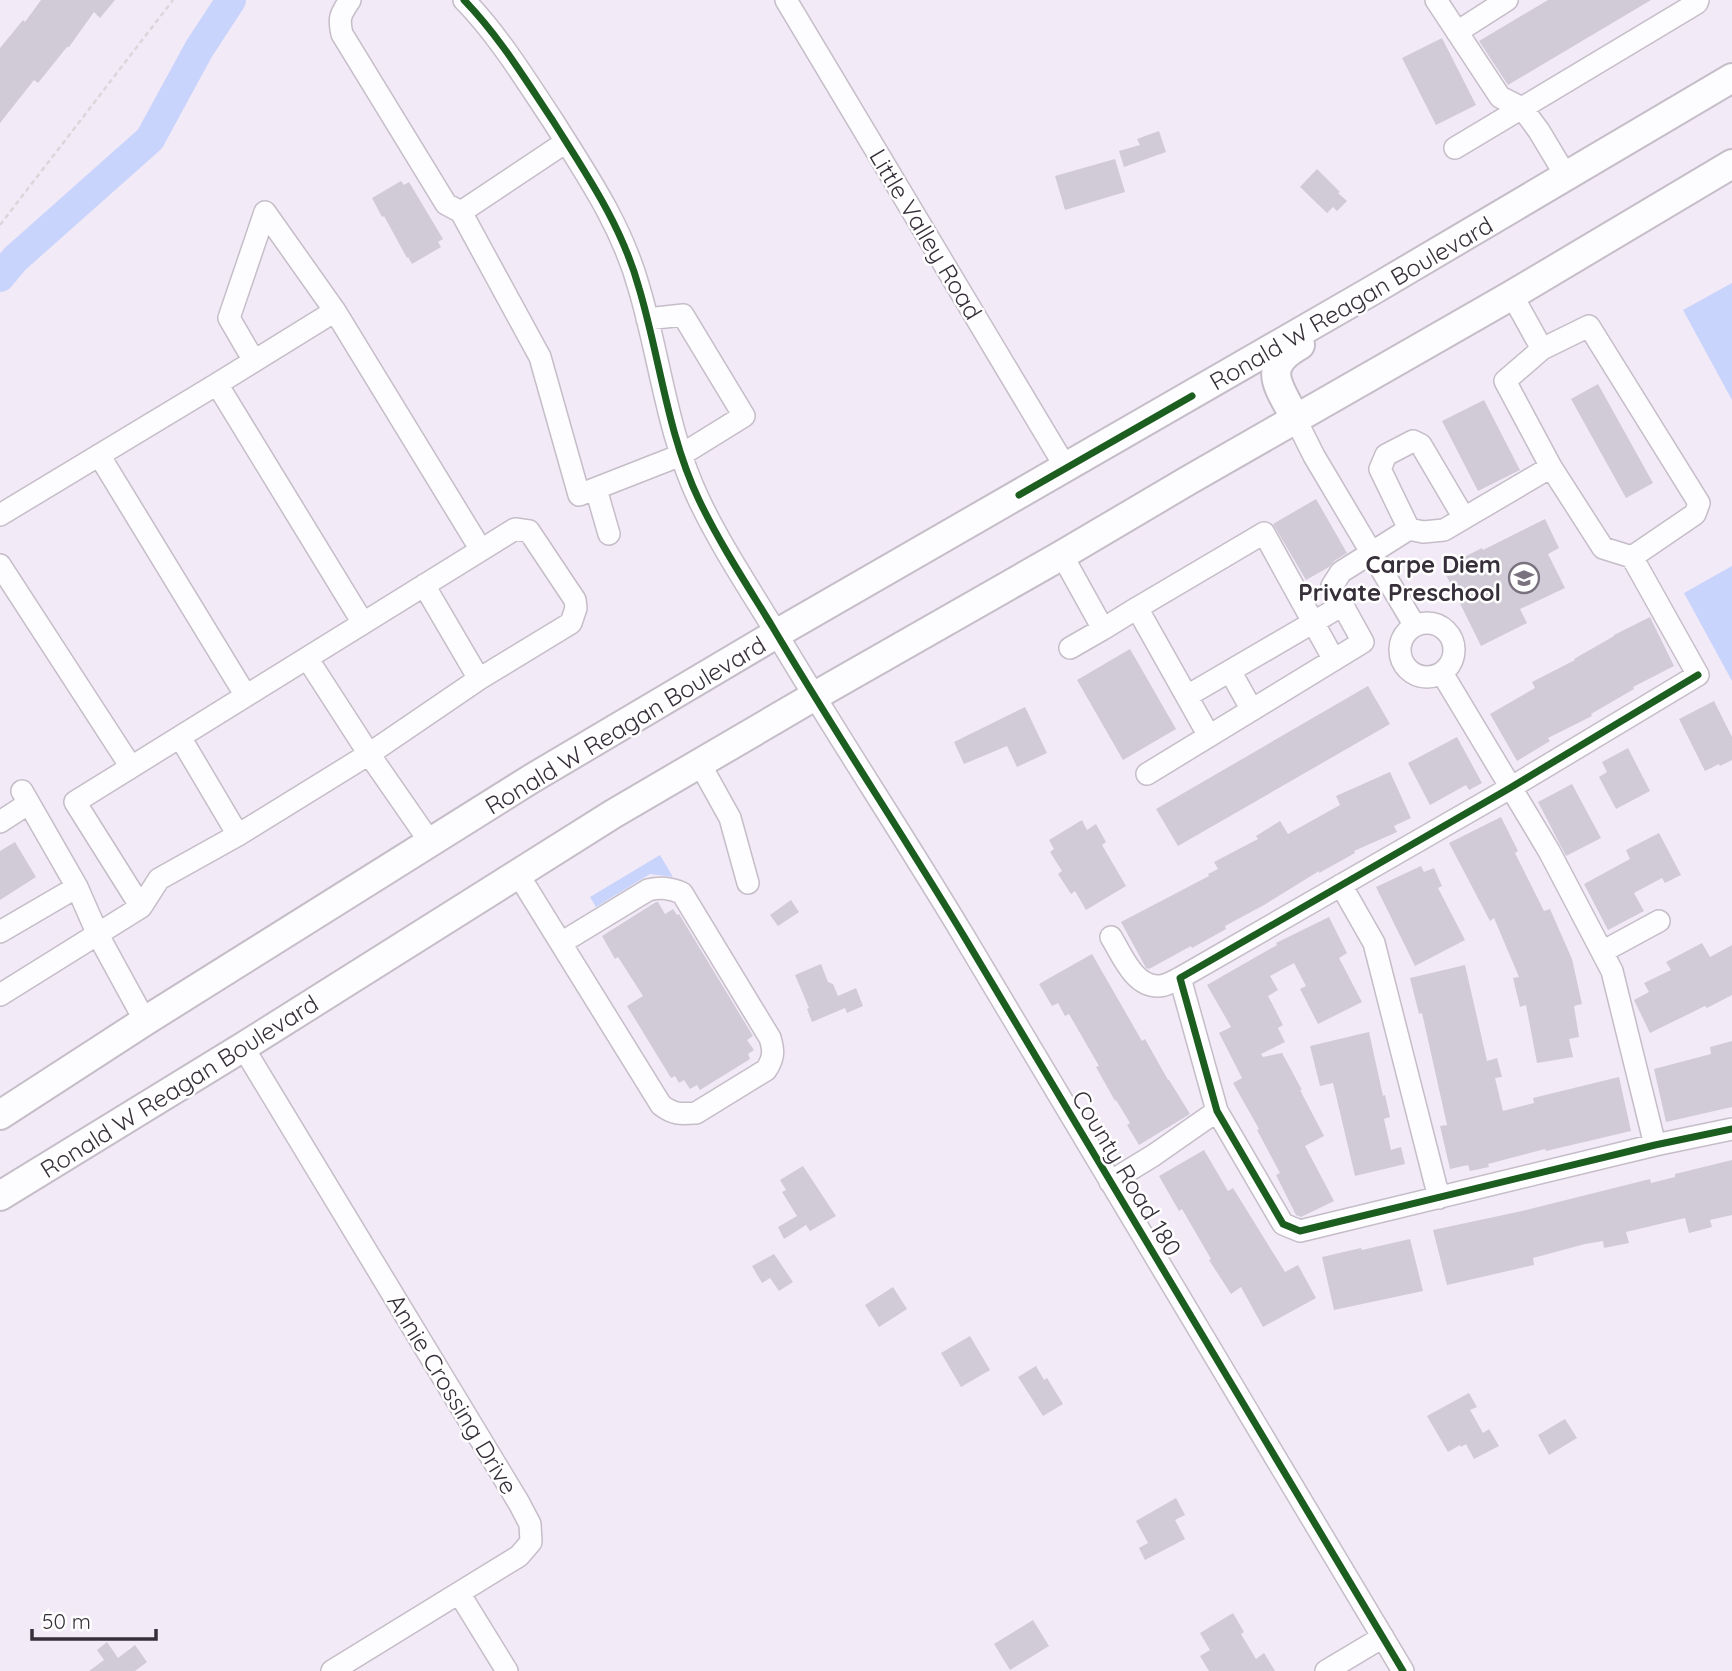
<svg xmlns="http://www.w3.org/2000/svg" width="1732" height="1671" font-family="Quicksand,sans-serif">
<style>
.water{fill:#c8d4fb}
.lines{fill:none;stroke-linecap:round;stroke-linejoin:round}
.river{stroke:#c8d4fb;stroke-width:30}
.building{fill:#d0cbd7}
.minor-casing{stroke:#c5bdc8;stroke-width:24}
.major-casing{stroke:#c5bdc8;stroke-width:32}
.path{stroke:#dad7db;stroke-width:2.5;stroke-dasharray:5 3.5;stroke-linecap:butt}
.minor{stroke:#fdfcfe;stroke-width:21}
.major{stroke:#fdfcfe;stroke-width:28}
.cycleway-casing{stroke:#fff;stroke-width:11}
.cycleway{stroke:#1b5e20;stroke-width:7}
.labels{text-anchor:middle;dominant-baseline:central;stroke-width:5;stroke-linejoin:round;paint-order:stroke}
.street-label{font-size:24px;fill:#37303b;stroke:#fff}
.poi-label{font-size:24px;font-weight:bold;fill:#37303b;stroke:#fff;text-anchor:end}
</style>
<rect width="100%" height="100%" fill="#f3eaf7"/>
<!-- water -->
<path class="water" d="M1732,283v117l-49,-90z
M1732,566v115l-48,-88z
M660,855l13,22 -23,-3 -54,33 -6,-10z"/>
<g class="lines">
<!-- river -->
<path class="river" d="M0,277l15,-18 135,-120 49,-90 32,-49"/>
</g>
<!-- building -->
<path class="building" d="M41,0h74l-15,18 -6,-6 -25,35h-2l-29,36 -4,-3 -34,43v-75l23,-28 2,2z
M1548,0h103l-143,85 -29,-44z
M1442,38l34,67 -40,20 -34,-67z
M1159,131l7,21 -42,15 -5,-16 21,-6 -3,-6z
M1115,159l10,33 -60,18 -10,-34z
M1317,169l23,23 -2,1 9,8 -10,10 -4,-4 -6,6 -27,-26z
M401,181l3,4 5,-3 34,57 -5,3 3,5 -29,17 -4,-7 -1,1 -23,-42 -2,1 -10,-19z
M1598,384l55,99 -27,15 -55,-99z
M1484,400l36,70 -42,21 -36,-70z
M1316,499l31,54 -13,8 -5,6 -23,13 -33,-56z
M1545,519l14,29 -11,6 17,34 -45,21 7,14 -46,23 -35,-71 20,-10 -4,-7 20,-10 1,2z
M1650,617l24,49 -41,21 1,2 -43,25 1,2 -44,22 2,3 -33,20 -27,-47 45,-26 -3,-6 43,-22 -1,-1 40,-23v-1z
M1130,649l46,80 -53,31 -46,-80z
M1368,686l22,38 -212,122 -22,-37z
M1714,701l18,36v23l-12,6 -1,-2 -14,7 -26,-52z
M1025,707l22,46 -30,14 -10,-21 -43,18 -10,-22z
M1457,737l25,46 -13,7 -3,-5 -36,20 -22,-42z
M1628,748l22,43 -34,18 -17,-32 8,-5 -5,-10z
M1390,772l21,46 -17,8 3,6 -43,19 1,2 -36,20v-2l-55,34 -39,21 1,3 -34,19 -1,-2 -42,23 -3,-1 -25,-46 88,-46 -1,-2 10,-5 -4,-7 44,-23 -2,-3 24,-15 8,13 52,-29 -4,-9z
M1572,784l29,54 -35,18 -28,-54z
M1501,817l17,34 -3,2 29,58 6,-2 22,50 10,45 -8,2 5,31 -10,2 4,18 -36,6 -11,-58 -6,2 -7,-29 6,-1 -25,-59 -4,3 -41,-78z
M1082,820l5,10 9,-6 10,18 -4,3 24,41 -40,24 -11,-19 -4,3 -13,-20 4,-3 -12,-19 4,-3 -5,-9z
M1659,833l22,42 -16,8 -3,-5 -28,15 10,18 -36,19 -24,-46 46,-25 -4,-9z
M15,842l21,35 -36,23v-49z
M1421,866l3,6 10,-4 8,18 -4,2 27,52 -50,26 -39,-79z
M791,900l8,12 -21,14 -8,-11z
M656,902h2l7,12 8,-5 4,6 2,-1 74,122 -6,4 7,10 -6,4 2,5 -50,31 -3,-5 -7,4 -6,-9 -5,3 -4,-7 -4,2 -44,-72 16,-10 -25,-39 -3,2 -13,-23z
M1329,917l18,36 -8,5 23,44 -44,22 -18,-35 6,-3 -12,-23 -24,13 8,14 -10,6 15,29 -5,3 7,14 -24,12 2,3 19,-4 20,37h-2l24,46 -19,10 29,55 -33,16 -5,-2 -20,-40 4,-2 -23,-43 2,-1 -26,-46 9,-5 -23,-45 12,-6 -24,-42 70,-40 -1,-2z
M1702,943l8,14 22,-12v50l-25,13 -2,-2 -55,27 -16,-33 15,-8 -5,-9 27,-13 -5,-8z
M1092,954l50,87 3,-2 23,41h1l21,34 -51,31 -12,-20 3,-2 -14,-23 -1,1 -19,-34 3,-1 -30,-52 -4,2 -7,-13 -6,3 -13,-22z
M821,964l7,18 5,2 5,12 18,-8 7,18 -16,7 -2,-5 -33,14 -5,-13 2,-1 -14,-33z
M1465,965l22,96 10,-3 5,19 -7,1 8,33 31,-8 -1,-5 86,-21 12,54 -85,20 -1,-2 -57,15 1,3 -19,4 -2,-6 -18,4 -10,-43 7,-1 -25,-112 -3,1 -9,-36z
M1369,1032l14,64 2,-1 5,22 -6,2 7,31 10,-3 4,17 -50,12 -22,-93 -13,3 -10,-40z
M1732,1041v66l-66,15 -12,-53 57,-15 -1,-7z
M1204,1150l24,41 5,-3 52,84 13,-7 18,33 -53,29 -22,-40 -10,7 -22,-34 2,-1 -29,-50 -3,2 -20,-35z
M1732,1160v55l-22,5 2,7 -23,6 -4,-15 -59,14 3,11 -25,5 -1,-7 -18,3 -52,14 1,7 -87,20 -14,-55 89,-19 128,-32 1,4 24,-6v-3z
M803,1166l33,50 -26,15 -4,-6 -22,14 -6,-12 19,-11 -15,-24 4,-2 -6,-10z
M1410,1239l13,52 -89,19 -12,-53 39,-9 1,2z
M774,1254l19,28 -14,9 -9,-13 -8,5 -10,-17z
M893,1287l14,22 -28,18 -14,-22z
M970,1336l20,34 -29,17 -20,-34z
M1036,1366l8,14 3,-2 16,26 -20,12 -25,-39z
M1469,1393l8,14 -7,3 13,23 6,-4 10,17 -25,13 -8,-15 -5,3 -1,-2 -12,7 -21,-36z
M1565,1419l12,19 -28,17 -11,-20z
M1176,1498l9,17 -10,5 10,19 -40,21 -6,-12 9,-5 -12,-22z
M1233,1613l11,19 -3,2 15,25 8,-6 11,18h-66l-9,-15 10,-6 -10,-17z
M1033,1620l16,26 -39,24 -16,-26z
M107,1642l11,16 17,-13 12,17 -12,9h-46l15,-11 -7,-10z"/>
<g class="lines">
<!-- minor casing -->
<g class="minor-casing">
<path id="minor" d="M350,0c-9,14 -12,17 -8,34l104,170 15,8 105,-70
M464,0c35,36 61,79 89,121 34,54 69,105 86,167 21,70 28,145 60,212 21,44 48,85 73,126 62,105 130,207 193,312l438,733
M786,0l280,468
M1436,0l64,97 22,11 17,23 27,45
M1457,32l50,-32
M1455,148l242,-145 1,-3
M461,212l79,145 39,138 102,-40 63,-39 -61,-101 -36,4
M1542,349l47,-23 110,177 -4,11 -63,43
M254,361l-25,-43 36,-106 70,99
M1296,420l18,36 101,170
M99,455l147,241
M1551,467l52,81 29,9 66,118 -188,113 -330,190 37,133 66,113 17,7 355,-86 77,-16
M596,489l13,45
M0,515l217,-131
M1409,529l-29,-60 6,-14 27,-14 8,4 43,73
M1062,555l41,74 34,-21 72,128
M0,565l131,202
M424,585l55,94
M1137,608l127,-75 70,127
M363,623l-146,-239 118,-73 146,239
M1400 650a27 27 0 1 1 54 0a27 27 0 1 1-54 0Z
M1070,648l33,-19
M1230,671l22,39
M1442,673l107,178 63,120 43,174
M1187,696l156,-91
M180,737l58,98
M700,764l30,54 18,65
M1147,774l216,-132 -31,-56 9,-14 68,-43 14,3 21,-2 107,-63 -46,-86 37,-32 -30,-54
M22,791l55,96 21,48 47,86
M0,822l29,-19
M518,874l143,231c13,10 20,9 35,8l70,-43c8,-12 8,-19 4,-32l-88,-145c-12,-5 -21,-6 -34,-3l-87,53
M1341,885l33,58 65,255
M141,907l-66,-105 440,-273 14,2 46,69 1,8 -5,15 -92,56 -110,75 -62,-96
M0,932l77,-45
M1111,937c11,18 23,50 48,49 7,0 15,-5 21,-8
M1602,952l57,-31
M0,995l141,-88 18,-28 79,-44 131,-81 61,88
M243,1047l276,456 11,21 1,18 -12,14 -187,115
M1110,1182l44,-27 63,-44
M459,1593l48,78
M1326,1671l57,-34"/>
</g>
<!-- major casing -->
<g class="major-casing">
<path id="major" d="M1296,420c-16,-33 -37,-52 4,-75
M0,1115l145,-94 386,-242 245,-145 597,-344 359,-212
M0,1196l243,-149 370,-233 200,-117 249,-142 127,-75 323,-185 220,-131"/>
</g>
<!-- path -->
<path class="path" d="M0,225l173,-225"/>
<!-- minor -->
<use href="#minor" class="minor"/>
<!-- major -->
<use href="#major" class="major"/>
<!-- cycleway casing -->
<g class="cycleway-casing">
<path id="cycleway" d="M464,0c35,36 61,79 89,121 34,54 69,105 86,167 21,70 28,145 60,212 21,44 48,85 73,126 62,105 130,207 193,312l438,733
M1019,495l173,-99
M1698,675l-188,113 -330,190 37,133 66,113 17,7 355,-86 77,-16"/>
</g>
<!-- cycleway -->
<use href="#cycleway" class="cycleway"/>
</g>
<!-- icons -->
<defs>
<g id="school-ring" transform="scale(1.575)"><circle r="9.5" fill="#fff" stroke="#79717d" stroke-width="1.5"/><path d="M0-5L7-2L0 1L-7-2ZM-4 1L0 2.5L4 1V4Q0 6-4 4Z" fill="#79717d"/></g>
</defs>
<g fill-rule="evenodd">
<use href="#school-ring" x="1524" y="578"/>
</g>
<g class="labels">
<!-- street labels -->
<g class="street-label">
<text transform="translate(926 234) rotate(59)">Little Valley Road</text>
<text transform="translate(1351 303) rotate(-30)">Ronald W Reagan Boulevard</text>
<text transform="translate(625 725) rotate(-31)">Ronald W Reagan Boulevard</text>
<text transform="translate(179 1086) rotate(-32)">Ronald W Reagan Boulevard</text>
<text transform="translate(1127 1173) rotate(59)">County Road 180</text>
<text transform="translate(453 1394) rotate(59)">Annie Crossing Drive</text>
</g>
<!-- poi labels -->
<g class="poi-label">
<text x="1501" y="564">Carpe Diem<tspan x="1501" dy="28">Private Preschool</tspan></text>
</g>
</g>
<!-- scale -->
<path d="M32 1629v10h124v-10" fill="none" stroke="#37303b" stroke-width="3.5"/>
<text x="42" y="1629" font-size="21" fill="#37303b" stroke="#ffffff" stroke-width="5" paint-order="stroke">50 m</text>
</svg>
